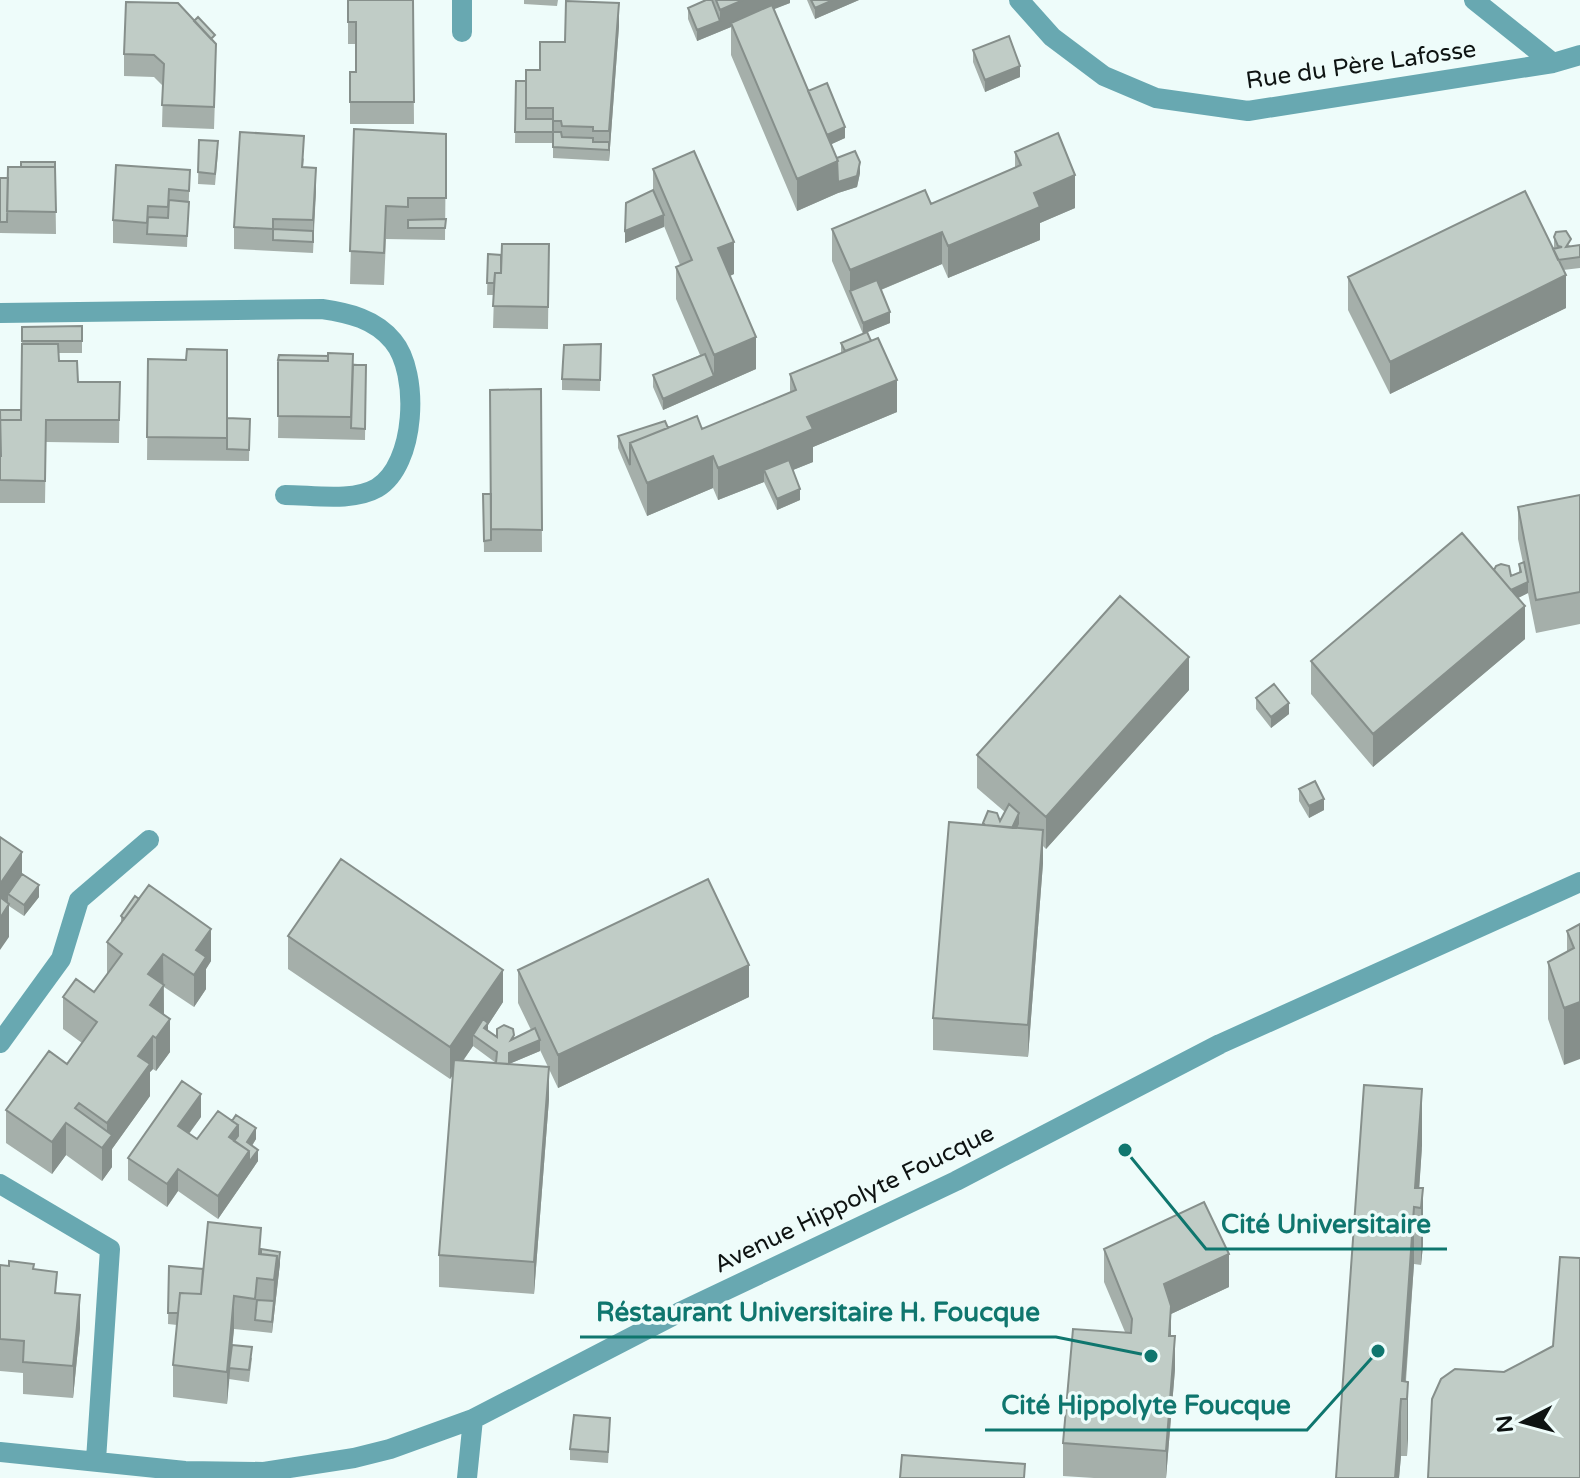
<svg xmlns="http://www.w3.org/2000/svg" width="1580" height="1478" font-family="'Varela Round',sans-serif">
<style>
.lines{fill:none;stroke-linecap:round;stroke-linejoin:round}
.minor{stroke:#68a8b1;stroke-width:20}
.wall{fill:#a5afaa;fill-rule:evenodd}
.shaded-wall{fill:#868f8b}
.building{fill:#c0ccc6;stroke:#868f8b;stroke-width:2}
.labels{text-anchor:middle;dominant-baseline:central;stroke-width:7;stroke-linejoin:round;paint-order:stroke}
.street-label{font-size:24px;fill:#0e1312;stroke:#eefcfa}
.leader{fill:none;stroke:#0f766e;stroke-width:3}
.callout-dot{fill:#0f766e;stroke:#eefcfa;stroke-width:3}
.callout-label{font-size:26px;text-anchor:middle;font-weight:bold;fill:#0f766e;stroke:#eefcfa;stroke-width:7;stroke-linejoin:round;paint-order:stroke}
</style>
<rect width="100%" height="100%" fill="#eefcfa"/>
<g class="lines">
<!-- minor -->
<path class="minor" d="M1019,0l33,37 52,39 52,22 92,13 305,-48 27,-8
M1474,0l79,63
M462,32v-32
M0,313l322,-4c27,4 53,10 71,32 27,32 23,124 -16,147 -24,14 -64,7 -92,7
M0,1043l61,-84 18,-59 70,-60
M0,1184l110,65 -14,211
M0,1452l185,19 79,1 90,-14 36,-9 83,-30 209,-108 274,-130 264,-137 360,-162
M467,1478l6,-59"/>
</g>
<!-- wall -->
<path class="wall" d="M348,0h65l1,124h-64v-52h6v-28h-8z
M524,0h34l-1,6 -33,-2z
M706,0h84v3l-17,6 35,82 37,47 -14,6 6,14 23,15 -3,14 -19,6 -41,18 -66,-156v-28l-34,14 -9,-22v-11z
M807,0h52l-44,19z
M619,26l-10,135 -56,-3v-15h-38l1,-62h10l14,-11 25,-28z
M215,43l1,24 -2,62 -52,-2 1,-41 -9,-9 -30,-1v-22z
M973,50l47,27 -35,15 -12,-30z
M354,129l92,5 -1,106 -59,-1 -2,46 -34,-1z
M199,140l19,13 -3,32 -17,-1z
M1015,152l60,56 -35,15v17l-92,38 -6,-14 -61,26 9,33 -23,9 30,80 -84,35v15l-20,8 7,30 -23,10 -13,-28 -46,18 -5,-12 -66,28 -29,-68v-12l50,-8 34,1 88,-36v-19l51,-21v-10l22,-9 -31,-73v-32l99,-25 84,-36z
M304,158l-1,9 13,23 -3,63 -79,-4v-22z
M55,162l1,72 -56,-1v-55h8l13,-11z
M653,169l81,105 -4,2 26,93 -93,41 -10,-23v-12l47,-20 -24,-56v-32l4,-2 -16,-39 -39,17 28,-53z
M190,170l-3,77 -74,-4v-23z
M1554,237l17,9 9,-1v23l-17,2 3,38 -176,86 -42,-84v-33l206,-29z
M549,244l-1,85 -55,-1 1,-33h-7l1,-41 13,1z
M82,326v27h-23v8l19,21h42l-1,61 -73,-1 -1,61h-45v-93h21l1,-83z
M601,344l-1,47 -38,-1v-11z
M279,355l87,10 -1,75 -87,-2z
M148,359l79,59 23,1 -1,42 -102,-1z
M541,389l1,163h-58l-1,-58h8z
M1580,495v129l-44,9 -8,-40 -10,5 7,41 -152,128 -62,-73v-33l183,-91 17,6 8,-3v-9l4,-1 -5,-24v-32z
M1189,690l-143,159 -3,-3v17l-15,194 -95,-7v-32l50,-195 17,-2 5,-9 -28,-24v-33z
M1256,698l33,16 -18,14 -15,-19z
M1299,789l25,21 -15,8 -10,-17z
M0,837l22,37 17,23 -15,19 -15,-10v31z
M121,916l90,45 -5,8v20l-12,18 -30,-20v28l6,37 -14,19 -3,-2 -3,3v24l-38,53v18l-10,14 -36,-26 -14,19 -46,-31v-33l61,-46 15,-21 -19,-14v-32l31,-5 13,-18v-32l14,-19z
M1580,924l-16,141 -16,-46v-57l19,-10v-21z
M288,936l215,66 -15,23v6l9,6 17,2 17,-9 -13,-27v-33l231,27 -191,91 -9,-19v30l-15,195 -95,-7v-32l14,-180 -3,4 -162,-110zM473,1046l23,17 -33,-2zM540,1050l8,17 -39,-3 31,-13z
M201,1117l-12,17 8,5h59l-4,7 6,15 -40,58 -40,-28 -11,16 -39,-27v-22z
M1422,1146l-3,42h4v57l-2,20 -7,-1 -8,117 2,1 -1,74h-6l-2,22h-63z
M261,1249l19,14 -8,70 -38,-4 -2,16 20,13 -3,24 -20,-3v-3l-2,28 -54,-7v-32l4,-40 -9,-1 1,-58 34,3z
M1104,1249l125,38 -58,27v22l4,33 -9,109h-72l-31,-2v-33l62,-111 -21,-50z
M0,1265l34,4 23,24 23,35 -7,70 -50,-4v-21l-23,-2z
M610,1429l-2,34 -38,-3v-11z"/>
<!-- shaded-wall -->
<path class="shaded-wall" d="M743,0h47v3l-28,11 -31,9v4l-34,14v-11l23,-9v-11z
M833,0h26l-44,19v-11z
M619,3v23l-10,135v-30z
M1020,66v11l-35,15v-12z
M845,127v11l-26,12v-12z
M838,161l22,1v11l-3,14 -19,6 -41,18v-32z
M316,168v22l-3,52v-22z
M1075,175v33l-35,15v17l-92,38v-32l86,-53z
M664,215v12l-39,16v-12z
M942,232v32l-88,37 -4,-10v-21z
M734,242v32l-16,7v-33z
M1566,275v33l-176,86v-32z
M890,312v11l-27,11v-11z
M756,337v32l-93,41v-11l51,-23v-21z
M897,380v32l-84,35v15l-45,18 -4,-10v12l-46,18v-32l89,-51z
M713,456v32l-66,28v-33z
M800,489v11l-23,10v-11z
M1528,582v11l-30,15v-12z
M1525,606v33l-152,128v-33z
M1189,657v33l-143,159v-32z
M1289,703v11l-18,14v-11z
M1324,799v11l-15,8v-12z
M1019,813v11l-17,35v-11z
M1043,830v33l-15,194v-32z
M22,852v33l-14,9v11l-8,12v-33z
M39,885v12l-15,19v-11z
M9,904v33l-9,13v-32z
M211,929v32l-5,8v20l-12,18v-32l2,-25z
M163,954l1,63 -14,-12 -2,-31z
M749,965v32l-191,91v-33z
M503,970v32l-15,23v9l-15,1v11l-23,33v-32z
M1580,1002v57l-16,6v-57z
M170,1019v33l-14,19v-33z
M153,1036v33l-3,3v24l-38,53v18l-10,14v-33l5,-7v-18l31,-67z
M540,1040v11l-31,13v-11z
M549,1067v32l-15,195v-32z
M1422,1089v57l-4,61 -3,-19z
M201,1094v23l-23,31v-22z
M66,1123v32l-14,19v-32z
M238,1125v22l-9,-10z
M256,1128v11l-9,14v-11z
M258,1150v11l-40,58v-23l31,-45z
M178,1169v22l-11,16v-23z
M1423,1188v57l-2,20v-57z
M1414,1207v57l-10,135 -2,-18z
M280,1252v11l-8,70 2,-53 3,-24z
M1229,1254v33l-58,27v25l-2,-3 -5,-52z
M80,1295v33l-7,70v-32z
M234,1296v33l-7,75v-32z
M1175,1336v33l-9,109v-27z
M1408,1382v57l-1,17v-57z
M1401,1399v57l-2,22h-4z"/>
<!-- building -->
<path class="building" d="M348,0h65l1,102h-64v-30h6v-50h-8z
M706,0h6l8,21 -23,9 -9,-22z
M716,0h27l-23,10z
M811,0h22l-18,8z
M566,1l53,2 -10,128h-16v-4l-31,-1 -1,-5h-8v-13h-27v-38h14v-28h25z
M126,2l52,1 38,41 -2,63 -52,-2 2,-41 -10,-9 -30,-1z
M772,5l66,156 -41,18 -66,-156z
M198,17l17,18 -4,4 -17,-18z
M1009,36l11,30 -35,14 -12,-30z
M516,81h10v38h27v13h-38z
M827,83l18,44 -18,8 -19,-44z
M354,129l92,5v64h-38v9l-22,-1 -2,47 -34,-2z
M240,132l64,4 -2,31 14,1 -3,52 -40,-1v10l-39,-2z
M553,132h8l1,5 31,1v4h16v8l-56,-3z
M1058,133l17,42 -41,18 6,14 -92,39 -6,-14 -92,38 -18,-41 93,-39 6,14 90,-39 -6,-13z
M199,140l19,1 -3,33 -17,-2z
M694,151l40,91 -16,6 38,89 -42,18 -38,-88 16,-7 -39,-91z
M855,151l5,11 -3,14 -19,6 -1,-24z
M21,162h34v5h-34z
M116,165l74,5 -1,21 -20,-2 -1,18 -20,-1 -1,17 -34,-3z
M8,167h47l1,45 -49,-1z
M0,178h8l-1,44h-7z
M653,190l11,25 -39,16 1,-28z
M1525,191l41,84 -176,87 -42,-85z
M169,200l20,2 -2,34 -40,-2 1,-17 20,1z
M446,219l-1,9h-37v-8z
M273,229l40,2v11l-40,-2z
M1566,231l5,8 -5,8 14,-2v12l-22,3 -5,-11 9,-2 -4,-1 -4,-9 2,-5z
M502,244h47l-1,63 -55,-1 2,-33h6z
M488,254l13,1v18h-6l-1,10h-7z
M877,280l13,32 -27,11 -13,-32z
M82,326v15h-60v-14z
M867,332l4,9 -26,10 -4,-8z
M878,338l19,42 -90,37 6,12 -24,10 -71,29 -5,-12 -66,27 -17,-40 67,-27 5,13 94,-39 -6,-16z
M22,344h36l1,17h18l1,21h42l-1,38h-73l-1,61 -45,-1v-60h21z
M601,344l-1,36 -38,-1 2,-34z
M187,349l40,1v88l-80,-1 1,-78 38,1z
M328,353l25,1 -2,63 -73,-1v-56l50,1z
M705,354l9,22 -51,23 -10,-24z
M279,355l49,1v5l-50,-1z
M353,365h13l-1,64 -14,-1z
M541,389l1,141 -51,-1 -1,-139z
M0,410h21v10h-21l1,37z
M227,418l23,1 -1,31 -22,-1z
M665,421l3,7 -38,15v22l-12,-29z
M789,460l11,29 -23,10 -13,-29z
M483,494h8v46l-7,1z
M1580,495v97l-44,8 -18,-93z
M1462,533l63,73 -152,128 -62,-73z
M1524,562l4,20 -17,8 -17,-20 2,-4 5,-2 8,2 2,10 10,-4 -2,-8z
M1120,596l69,61 -143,160 -69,-62z
M1274,684l15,19 -18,14 -15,-19z
M1315,781l9,18 -15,7 -10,-17z
M1009,804l10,9 -7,15 -27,-3 -2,-2 5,-12 9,2 3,8z
M949,822l94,8 -15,195 -95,-7z
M0,837l22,15 -22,32z
M341,859l162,111 -53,77 -162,-111z
M22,874l17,11 -15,20 -16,-11z
M708,879l41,86 -191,90 -40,-85z
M149,885l62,44 -15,21 10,7 -12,18 -31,-21 -15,20 16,11 -14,20 20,14 -14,19 -3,-2 -15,20 12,8 -43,59 -28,-20 -4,5 37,27 -10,13 -36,-25 -14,19 -46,-32 43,-59 18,13 30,-42 -34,-25 13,-18 18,13 28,-38 -15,-12z
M135,896l4,3 -15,20 -3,-3z
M0,897l9,7 -9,14z
M1580,924v78l-16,6 -16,-46 26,-14 -7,-17z
M483,1019l5,4 -4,5 13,9v-8l7,-4 9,4 1,6 -3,5 24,-12 5,12 -31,13v11l-13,-1 1,-11 -24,-17z
M454,1060l95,7 -15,195 -95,-7z
M182,1081l19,13 -23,32 19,13 21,-28 20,14 -9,12 20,14 -31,45 -40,-27 -11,15 -39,-26z
M1364,1085l58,4 -7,99h8l-2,20 -7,-1 -12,174 6,1 -1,17h-6l-6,79h-59z
M236,1115l20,13 -9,14 11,8 -9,12v-11l-15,-10 4,-5v-11l-6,-4z
M1204,1202l25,52 -65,30 7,22 -2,30h6l-9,115 -103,-8 10,-114 58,4 1,-14 -28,-70z
M208,1222l53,6 -2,26 18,2 -3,24 -17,-2 -2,21 -21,-3 -7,76 -54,-7 7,-72 21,1z
M261,1249l19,3 -3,25v-21l-16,-2z
M1560,1257l20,1v220h-152l4,-79 9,-20 14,-10 49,3 49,-26z
M9,1261l25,3 -1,5 24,3 -2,21 25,2 -7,71 -50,-4 1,-21 -24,-2v-74l9,1z
M169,1266l34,3 -2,25 -21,-1 -2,20h-10z
M257,1300l17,1 -2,21 -17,-2z
M232,1345l20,2 -3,23 -20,-2z
M574,1415l36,3 -2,34 -38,-3z
M902,1455l123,9 -1,14h-124z"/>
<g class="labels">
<!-- street labels -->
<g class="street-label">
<text transform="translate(1361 65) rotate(-8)">Rue du Père Lafosse</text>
<text transform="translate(854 1199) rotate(-26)">Avenue Hippolyte Foucque</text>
</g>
</g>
<!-- callouts -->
<path class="leader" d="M1125 1150L1206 1249H1447M1151 1356L1056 1337H580M1378 1351L1307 1430H985"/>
<g class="callout-dot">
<circle cx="1125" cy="1150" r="8"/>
<circle cx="1151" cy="1356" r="8"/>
<circle cx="1378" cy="1351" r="8"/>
</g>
<g class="callout-label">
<text x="1326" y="1233">Cité Universitaire</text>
<text x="818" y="1321">Réstaurant Universitaire H. Foucque</text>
<text x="1146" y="1414">Cité Hippolyte Foucque</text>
</g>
<!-- north arrow -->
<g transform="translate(1524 1422) rotate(264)" stroke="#eefcfa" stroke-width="6" paint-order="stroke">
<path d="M0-6L14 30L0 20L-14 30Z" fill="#0e1312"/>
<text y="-12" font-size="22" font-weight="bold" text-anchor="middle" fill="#0e1312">N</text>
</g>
</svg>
